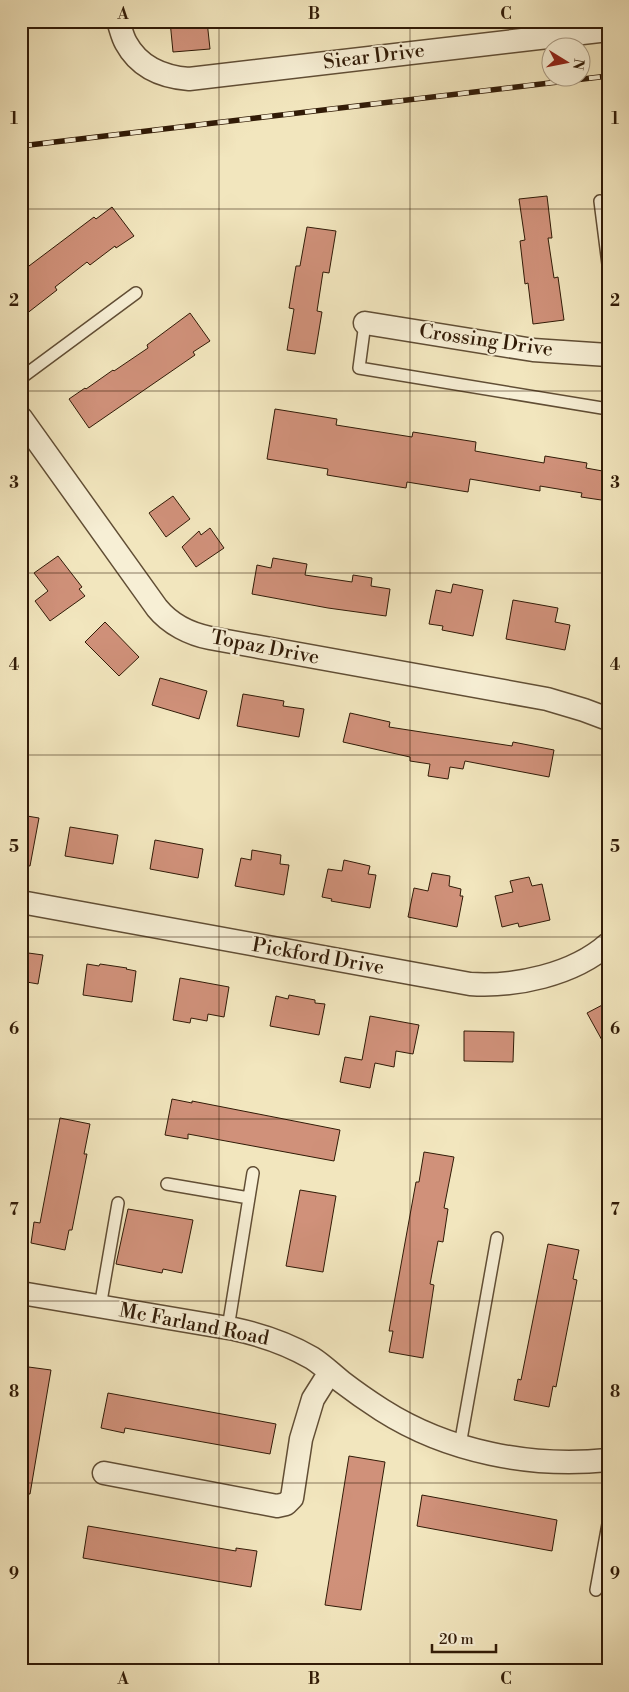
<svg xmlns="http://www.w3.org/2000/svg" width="629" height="1692" font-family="'Libre Bodoni',serif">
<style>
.building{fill:#d0917a;stroke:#311b07}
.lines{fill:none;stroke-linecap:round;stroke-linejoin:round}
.service-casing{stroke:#614e35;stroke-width:14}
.minor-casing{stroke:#614e35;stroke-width:25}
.service{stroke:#f7efd5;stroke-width:11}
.minor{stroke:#f7efd5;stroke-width:22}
.rail-casing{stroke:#311b07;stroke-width:5.5}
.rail{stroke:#f7efd5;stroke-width:4;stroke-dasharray:11;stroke-linecap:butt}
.grid{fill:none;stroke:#311b07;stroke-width:1;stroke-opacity:0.55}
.labels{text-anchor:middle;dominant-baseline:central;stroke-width:4;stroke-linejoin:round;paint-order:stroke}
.street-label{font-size:20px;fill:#311b07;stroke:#f7efd5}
.neatline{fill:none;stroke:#311b07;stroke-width:2}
.grid-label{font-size:16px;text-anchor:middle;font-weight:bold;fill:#311b07}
</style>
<rect width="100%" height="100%" fill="#f2e6be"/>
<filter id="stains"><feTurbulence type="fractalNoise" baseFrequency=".004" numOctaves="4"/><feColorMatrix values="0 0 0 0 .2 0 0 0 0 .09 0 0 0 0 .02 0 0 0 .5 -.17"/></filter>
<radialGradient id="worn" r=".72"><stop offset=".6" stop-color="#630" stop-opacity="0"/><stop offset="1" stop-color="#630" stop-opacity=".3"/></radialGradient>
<!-- building -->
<path class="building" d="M170,21h37l3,28 -37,3z
M547,196l5,42h-4l6,40 4,-1 6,43 -31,4 -5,-41 -3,1 -5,-43 5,-1 -6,-41z
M112,207l22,29 -18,12 -1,-2 -25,19 -3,-3 -32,25 2,3 -36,28v-46l73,-55 2,2z
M307,227l29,4 -7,42 -6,-1 -6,39 5,1 -7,42 -28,-4 7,-41 -5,-1 7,-42h4z
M190,313l20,28 -17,11 2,3 -106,73 -20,-29 16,-11 1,1 27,-19 1,1 34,-23 -1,-3z
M275,409l62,10 -1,6 76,12 1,-5 63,10 -1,9 69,12 1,-7 42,7 -1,5 22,4v29l-27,-4 1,-4 -42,-7v5l-70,-12 -2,13 -61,-10 -1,6 -79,-13 1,-6 -61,-10z
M173,496l17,23 -24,18 -17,-24z
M210,528l14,20 -28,19 -14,-20 17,-16 2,4z
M58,556l24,31 -3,2 6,7 -35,25 -15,-20 13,-10 -14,-18z
M273,558l34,6 -2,11 47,7 1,-7 19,3 -1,8 19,3 -4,27 -58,-8 -76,-14 5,-29 14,3z
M453,584l30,6 -10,46 -31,-6 1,-4 -14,-2 7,-34 15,3z
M513,600l45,8 -3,14 15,3 -5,25 -59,-11z
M105,622l34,35 -20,19 -34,-34z
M160,678l47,13 -8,28 -47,-14z
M243,694l41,7 -1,5 21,3 -5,28 -62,-11z
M350,713l40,9 -1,5 123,19 1,-4 41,8 -5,27 -84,-16 -2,8 -13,-2 -2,12 -20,-3 2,-12 -20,-3v-4l-67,-15z
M21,815l18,3 -9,48 -9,-1z
M70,827l48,8 -5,29 -48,-8z
M155,840l48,9 -5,29 -48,-9z
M252,850l29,5 -1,9 9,1 -5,30 -49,-9 6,-28 10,2z
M344,860l26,6 -2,8 8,1 -6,33 -39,-7 1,-2 -10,-2 6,-28 14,2z
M432,873l18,3 -1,10 12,3 -1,7h3l-6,31 -49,-10 6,-29 14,3z
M529,877l3,9 10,-2 8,36 -31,7 -1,-4 -16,4 -7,-31 18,-4 -3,-11z
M21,952l22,3 -5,29 -17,-3z
M87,964l12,2 1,-2 27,4 -1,1 10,2 -4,31 -49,-7z
M180,978l49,9 -5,30 -16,-3 -1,7 -16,-3 -1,5 -17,-3z
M289,995l26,5v3l10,1 -6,31 -49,-9 6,-30 12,3z
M608,1002v49l-21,-38z
M370,1016l49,9 -6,29 -17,-3 -2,16 -19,-4 -5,25 -30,-6 5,-25 17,3z
M464,1031l50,1 -1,30 -49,-1z
M172,1099l20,4v-2l148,29 -6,31 -146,-27v5l-23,-4z
M60,1118l30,6 -6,30h3l-15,76h-3l-4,20 -34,-7 3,-21 6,1z
M424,1152l30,5 -10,51 4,1 -5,33 -5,-1 -8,43 4,1 -11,73 -34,-6 4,-21h-4l27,-149h3z
M300,1190l36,6 -13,76 -37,-6z
M128,1209l65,11 -11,53 -19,-4 -1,4 -46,-9z
M548,1244l31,6 -6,29 4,1 -21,107 -3,-1 -4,21 -35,-7 4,-21 3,1z
M21,1366l30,4 -21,124h-9z
M108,1393l168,31 -6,30 -145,-26 -1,5 -23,-5z
M349,1456l36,6 -24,148 -36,-5z
M422,1495l135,25 -5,31 -135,-25z
M88,1526l148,25v-3l21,3 -6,36 -168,-29z"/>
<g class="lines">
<!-- service casing -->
<g class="service-casing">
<path id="service" d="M600,201l8,63
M365,323l-6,45 249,41
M21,378l115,-85
M167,1184l82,14
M100,1307l18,-104
M228,1328l25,-155
M460,1445l37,-207
M596,1590l12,-66"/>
</g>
<!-- minor casing -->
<g class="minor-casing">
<path id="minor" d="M118,21c3,8 4,15 8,22 13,24 37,34 63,36l419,-49
M365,323l168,27 75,5
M21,418l136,190c13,16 33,26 53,30l337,61 37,11 24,9
M21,902l449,82c45,3 103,-9 138,-40
M21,1293l213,36c28,6 54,15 78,29 11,7 20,16 30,24 13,10 26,19 40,28 66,42 149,58 226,50
M104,1473l173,33 9,-2 6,-6 9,-59 12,-40 17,-27"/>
</g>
<!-- service -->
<use href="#service" class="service"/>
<!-- minor -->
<use href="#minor" class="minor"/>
<!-- rail casing -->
<g class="rail-casing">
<path id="rail" d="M21,146l587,-70"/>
</g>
<!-- rail -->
<use href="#rail" class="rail"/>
</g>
<!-- grid -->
<path class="grid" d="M219,21v1650M410,21v1650M21,209h587M21,391h587M21,573h587M21,755h587M21,937h587M21,1119h587M21,1301h587M21,1483h587"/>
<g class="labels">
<!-- street labels -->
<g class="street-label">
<text transform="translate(374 57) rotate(-7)">Siear Drive</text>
<text transform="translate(486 341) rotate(8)">Crossing Drive</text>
<text transform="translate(265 648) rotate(11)">Topaz Drive</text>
<text transform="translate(318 957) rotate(10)">Pickford Drive</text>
<text transform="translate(194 1325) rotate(11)">Mc Farland Road</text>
</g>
</g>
<!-- margin -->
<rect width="629" height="1692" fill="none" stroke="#f2e6be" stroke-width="55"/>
<!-- north arrow -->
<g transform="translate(566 62) rotate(100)"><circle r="24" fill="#f7efd5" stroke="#a89a83"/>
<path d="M0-4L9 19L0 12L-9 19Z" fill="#8f2418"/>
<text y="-8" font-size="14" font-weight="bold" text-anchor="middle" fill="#311b07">N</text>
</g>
<!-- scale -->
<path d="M432 1644v8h64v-8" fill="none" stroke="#311b07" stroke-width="2.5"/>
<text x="439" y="1644" font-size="15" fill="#311b07" stroke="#f7efd5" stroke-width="4" paint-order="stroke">20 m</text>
<rect x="28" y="28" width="574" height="1636" class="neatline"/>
<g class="grid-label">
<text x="123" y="19">A</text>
<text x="314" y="19">B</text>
<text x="506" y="19">C</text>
<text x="14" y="124">1</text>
<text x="615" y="124">1</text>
<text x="14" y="306">2</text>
<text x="615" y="306">2</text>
<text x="14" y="488">3</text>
<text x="615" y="488">3</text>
<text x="14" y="670">4</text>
<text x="615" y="670">4</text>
<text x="14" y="852">5</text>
<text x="615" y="852">5</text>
<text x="14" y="1034">6</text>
<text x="615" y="1034">6</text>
<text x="14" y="1215">7</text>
<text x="615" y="1215">7</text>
<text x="14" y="1397">8</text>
<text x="615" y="1397">8</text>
<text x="14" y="1579">9</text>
<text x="615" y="1579">9</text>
<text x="123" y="1684">A</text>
<text x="314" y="1684">B</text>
<text x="506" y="1684">C</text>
</g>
<rect width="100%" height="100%" filter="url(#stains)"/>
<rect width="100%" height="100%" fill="url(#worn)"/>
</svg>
